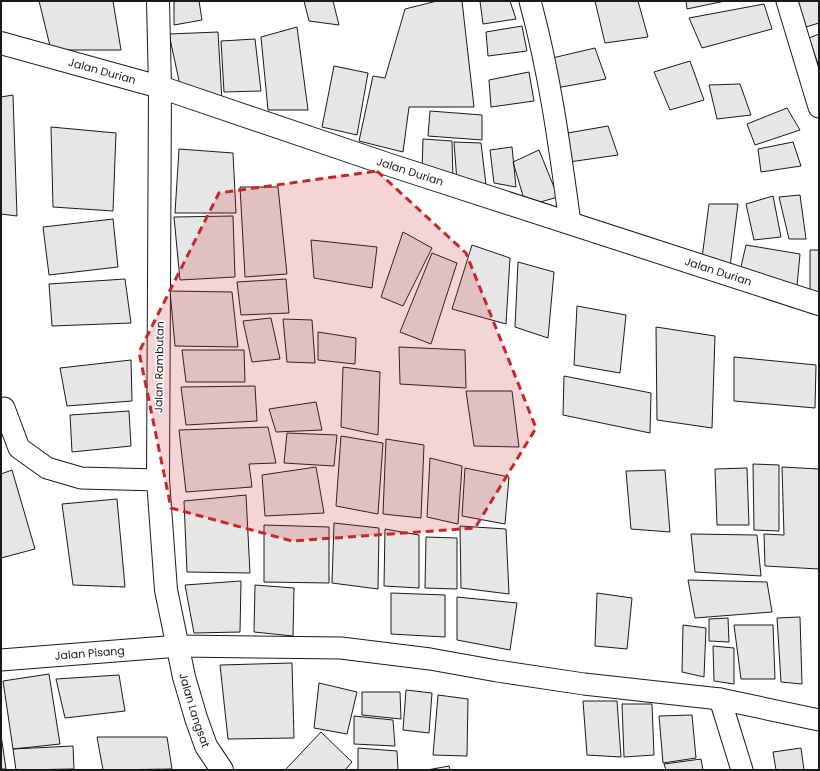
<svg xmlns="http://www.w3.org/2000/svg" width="820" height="771" font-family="Poppins,sans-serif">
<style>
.building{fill:#e6e6e6;stroke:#1a1a1a}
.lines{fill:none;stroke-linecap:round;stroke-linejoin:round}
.minor-casing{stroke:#1a1a1a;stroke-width:23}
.tertiary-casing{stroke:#1a1a1a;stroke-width:24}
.minor{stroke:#fff;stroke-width:21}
.tertiary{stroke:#fff;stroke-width:22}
.marked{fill:#c62828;fill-opacity:0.2;stroke:#c62828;stroke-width:3;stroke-dasharray:8 5;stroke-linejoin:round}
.labels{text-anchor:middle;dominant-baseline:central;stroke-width:3;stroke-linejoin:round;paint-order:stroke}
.street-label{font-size:11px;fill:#1a1a1a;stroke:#fff}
</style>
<rect width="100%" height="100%" fill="#fff"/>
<!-- building -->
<path class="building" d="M39,1h74l8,49h-70z
M174,1h25l3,19 -28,5z
M304,1h29l6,24 -30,-4z
M437,1h25l12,106h-65l-6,45 -44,-11 14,-65 12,2 20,-69z
M480,1h30l6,18 -33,5z
M595,1h43l10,36 -43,6z
M686,1h39l-38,8z
M797,1h22v22l-13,4z
M764,4l8,25 -70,19 -13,-30z
M522,26l5,25 -39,5 -2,-24z
M297,27l11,83h-40l-7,-73z
M218,32l4,69 -41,-11 -12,-56z
M819,34v33l-10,-29z
M255,39l6,52 -37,1 -3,-51z
M595,48l11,31 -50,9 -8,-29z
M690,61l14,39 -34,10 -16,-38z
M334,66l34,7 -11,62 -35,-8z
M529,72l5,29 -43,6 -2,-27z
M740,84l11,31 -34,4 -8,-34z
M13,95l4,121 -16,-2v-117z
M787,108l13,22 -45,15 -8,-21z
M430,111l52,4v25l-54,-4z
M608,126l10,29 -49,7 -7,-28z
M51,127l65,6 -3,78 -60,-4z
M423,139l29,2 1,38 -31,-7z
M454,142l27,1 5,42 -29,-3z
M793,142l8,24 -40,6 -3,-23z
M512,147l4,40 -22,-4 -4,-33z
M179,149l54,4 3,60h-61z
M539,150l19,47 -32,9 -13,-44z
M240,187h38l9,87 -42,3z
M800,195l6,44h-17l-10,-42z
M773,196l8,41 -27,3 -8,-36z
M709,204h29l-8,63 -28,-9z
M233,216l2,61 -55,3 -6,-63z
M113,219l5,48 -69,8 -6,-48z
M403,232l29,16 -29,58 -22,-9z
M311,240l66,7 -5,41 -58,-10z
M472,245l38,13 -4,66 -54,-15z
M746,245l54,9 -3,32 -57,-15z
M810,250h9v44l-9,-3z
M432,253l25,10 -26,81 -31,-12z
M518,262l36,10 -6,66 -33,-11z
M125,279l6,44 -79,3 -3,-42z
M286,279l3,34 -48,2 -4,-33z
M170,291l62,1 6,55 -63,-1z
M577,306l49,9 -6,58 -46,-8z
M271,318l9,41 -28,3 -9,-41z
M283,319l29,1 3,43 -28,-1z
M656,327l59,9 -3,92 -55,-8z
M318,332l38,6 -1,26 -37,-4z
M399,347l66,3 1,38 -66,-4z
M182,350h62l1,32h-59z
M734,357l82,8 -1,43 -81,-7z
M131,360l1,41 -65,5 -7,-38z
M343,367l37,5 -2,63 -37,-8z
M564,376l87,17 -1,40 -87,-18z
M255,386l2,35 -71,4 -5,-38z
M466,391h46l7,56 -45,-1z
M316,402l6,28 -46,2 -7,-23z
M129,411l2,35 -59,6 -2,-37z
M268,427l8,36 -27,1 3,23 -66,5 -7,-62z
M287,433l50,2 -3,31 -50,-3z
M341,436l42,7 -5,71 -42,-8z
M386,439l38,6 -3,73 -38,-4z
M430,458l32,8 -4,58 -31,-7z
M753,464l26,1v66l-25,-1z
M316,467l8,46 -59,3 -3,-41z
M782,467l37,2v100l-54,-3 -1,-32 20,1z
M465,468l44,9 -4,47 -43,-8z
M747,468l2,57h-32l-2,-56z
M12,470l23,79 -34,9v-84z
M665,470l5,62 -39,-3 -5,-58z
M246,495l4,78 -63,-1 -3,-71z
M117,499l8,88 -52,-2 -11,-81z
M334,523l45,5 -1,61 -46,-6z
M264,525l65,2v56l-65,-1z
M460,526l46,3 3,65 -48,-6z
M385,529l34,6v53l-35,-2z
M691,534l66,1 4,41 -66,-4z
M426,537l31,1v51l-32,-1z
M688,580l79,2 5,30 -77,6z
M241,581l-1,51 -46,1 -9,-48z
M255,585l39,3 -1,48 -39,-4z
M391,593l54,2v42l-54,-3z
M597,593l35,5 -5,51 -32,-3z
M457,597l60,6 -7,47 -53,-10z
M800,617l2,67 -21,-2 -4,-64z
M728,618l1,24 -20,-1v-22z
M683,625l23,3 -2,49 -22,-5z
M734,625h39l2,54h-34z
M713,646l21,2v36l-20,-3z
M292,663l2,75 -66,1 -8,-74z
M49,674l11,70 -47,5 -10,-68z
M119,675l6,36 -60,7 -9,-39z
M319,683l38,9 -10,42 -33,-6z
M406,690l26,3 -3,40 -26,-3z
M362,692h38l1,27 -39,-4z
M438,695l30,4 -1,57 -34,-1z
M583,701h34l4,56 -34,-2z
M622,704h30l2,51 -30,2z
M692,715l4,43 -33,5 -4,-47z
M354,716l39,4 2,26 -41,-2z
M321,732l31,30 -7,8h-60z
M1,735l5,34h-5z
M97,737h70l5,32 -69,1z
M73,746l1,23 -58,1 -3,-21z
M358,748l39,3 1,19h-40z
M801,748l3,22h-28l-3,-18z
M701,759l2,11h-37l-2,-6z
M449,766l1,4h-23z"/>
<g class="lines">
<!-- minor casing -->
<g class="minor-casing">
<g id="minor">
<path d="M530,1c20,73 30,148 40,222"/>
<path d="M787,1l32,106"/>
<path d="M4,408l15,40 28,20 34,10 77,2"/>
<path id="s1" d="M1,660l178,-14 162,2 89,11 67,12 87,13 136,15 99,21"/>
<path d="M720,699l22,71"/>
</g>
</g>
<!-- tertiary casing -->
<g class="tertiary-casing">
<g id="tertiary">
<path id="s2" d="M158,1l2,86 -2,393 8,110 18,87 12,41 10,28 16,24"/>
<path id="s3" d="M1,43l159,44 227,77 432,140"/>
</g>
</g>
<!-- minor -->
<use href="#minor" class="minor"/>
<!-- tertiary -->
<use href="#tertiary" class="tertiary"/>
</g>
<!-- marked area -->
<path class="marked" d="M377,171l89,82 70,175 -61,100 -183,13 -121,-33 -32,-156 80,-159z"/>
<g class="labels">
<!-- street labels -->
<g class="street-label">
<text stroke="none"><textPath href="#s3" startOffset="105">Jalan Durian</textPath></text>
<text stroke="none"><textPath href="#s3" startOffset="429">Jalan Durian</textPath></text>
<text stroke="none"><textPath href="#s3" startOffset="753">Jalan Durian</textPath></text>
<text transform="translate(159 367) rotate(-89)">Jalan Rambutan</text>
<text stroke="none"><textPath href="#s1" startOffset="89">Jalan Pisang</textPath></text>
<text stroke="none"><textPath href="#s2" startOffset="713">Jalan Langsat</textPath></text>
</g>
</g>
<!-- border -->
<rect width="820" height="771" fill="none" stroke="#1a1a1a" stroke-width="4"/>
</svg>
